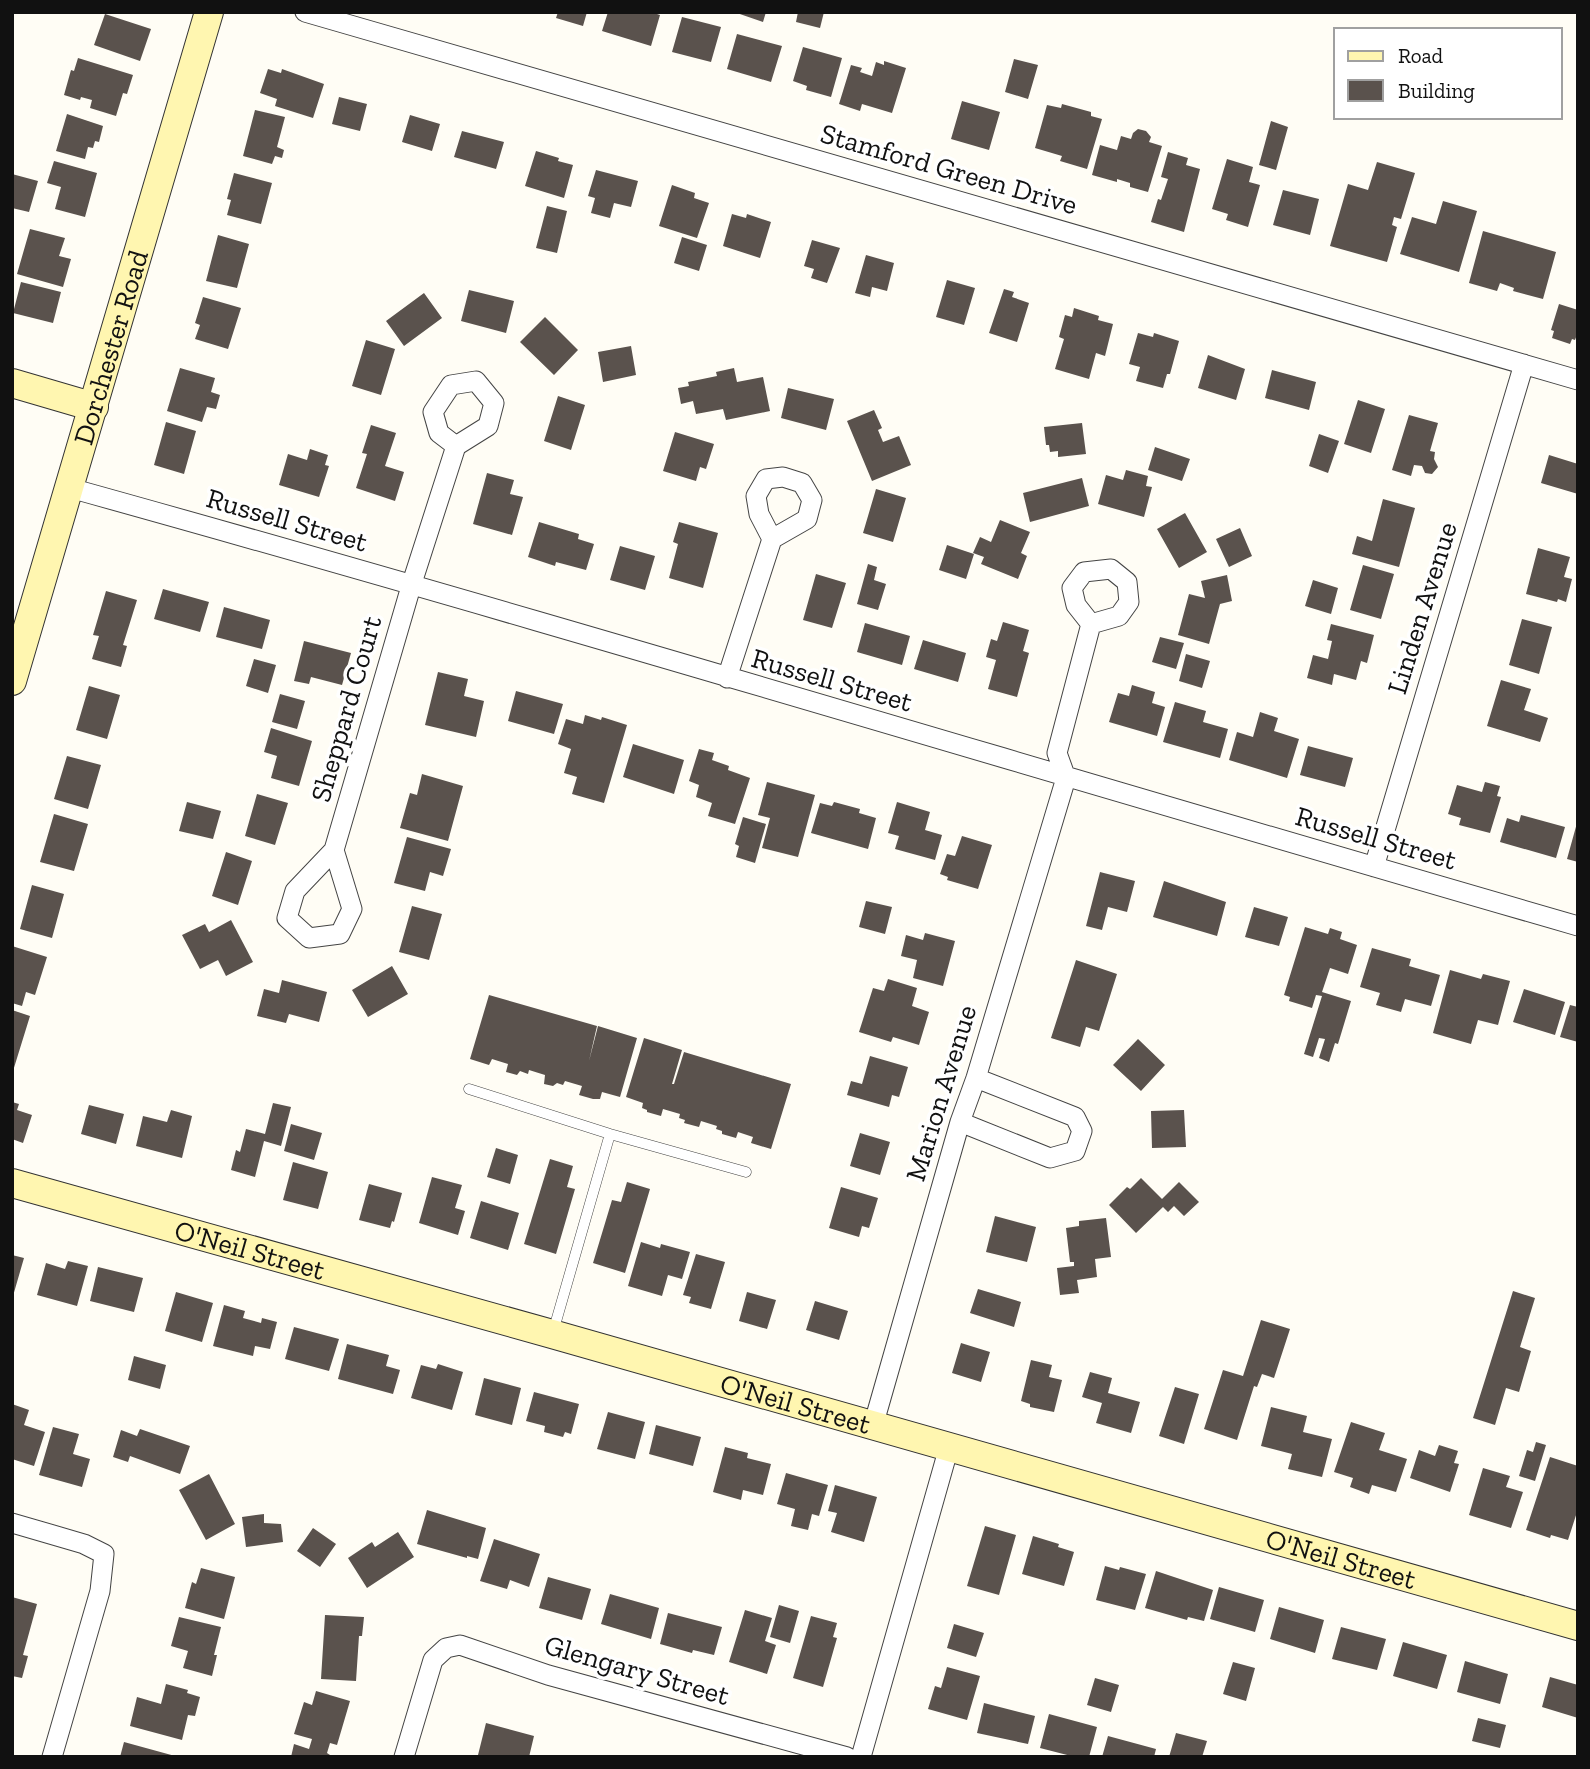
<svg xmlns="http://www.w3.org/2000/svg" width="1590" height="1769" font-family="'Zilla Slab',serif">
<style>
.building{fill:#5a524d}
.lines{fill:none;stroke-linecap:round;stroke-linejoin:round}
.lane-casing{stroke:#444;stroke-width:11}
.street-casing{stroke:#444;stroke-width:21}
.secondary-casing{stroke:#333;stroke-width:30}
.lane{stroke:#fff;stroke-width:10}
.street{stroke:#fff;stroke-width:19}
.secondary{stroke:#fff6b0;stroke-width:28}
.labels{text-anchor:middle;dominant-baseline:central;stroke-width:7;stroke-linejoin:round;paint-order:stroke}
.street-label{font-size:28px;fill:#111;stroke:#fff}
</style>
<rect width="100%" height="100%" fill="#fffdf5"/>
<!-- building -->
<path class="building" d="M558,12h29l-4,14 -27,-8z
M608,12h43l9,3 -9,31 -49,-15z
M734,12h32l-3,10z
M798,12h26l-4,16 -24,-6z
M105,14l46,15 -11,32 -46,-16z
M682,17l39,10 -10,35 -39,-10z
M737,34l45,12 -11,36 -44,-13z
M803,47l39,11 -11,39 -25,-7 1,-4 -14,-5z
M78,58l55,17 -6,19 -4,-1 -7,23 -26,-8 2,-8 -11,-3 -1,3 -16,-5 7,-25 3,1z
M1014,59l24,6 -10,34 -23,-7z
M884,61l22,7 -14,45 -30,-9 -2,7 -21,-7 12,-39 11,3 -2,4 12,4 4,-14 8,3z
M268,69l13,4 1,-4 42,15 -11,34 -38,-12 2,-7 -17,-6z
M339,97l28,7 -7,27 -28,-7z
M962,101l38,11 -11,38 -38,-11z
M1062,104l29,8v4l11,3 -15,50 -27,-8 2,-5 -27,-8 12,-43 14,3z
M255,110l30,7 -8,30 7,3 -2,8 -7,-2 -3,8 -29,-8z
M67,114l36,12 -4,16 -4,-1 -2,7 -5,-1 -3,12 -29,-8z
M410,115l30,9 -8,27 -30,-9z
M1271,121l17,6 -12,43 -17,-5z
M1138,129l8,2 5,6 -2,5 13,4 -14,46 -18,-5v-4l-13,-4v3l-25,-7 8,-30 17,5 4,-14 10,3 2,-6z
M462,131l42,11 -8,27 -42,-12z
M536,151l23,7 -1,3 15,4 -9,33 -39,-12z
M1168,152l20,6 -2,7 14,4 -16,63 -33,-10 7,-23 3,1 7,-21 -7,-2z
M1227,159l26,8 -4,15 11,3 -12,42 -22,-7 2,-6 -16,-5z
M54,161l43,12 -12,44 -30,-8 6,-22 -14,-4z
M1377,162l38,11 -14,46 -7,-2 -2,8 5,2 -10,35 -57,-16 18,-62 20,6z
M596,170l42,11 -7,26 -17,-4 -4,15 -19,-5 4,-15 -7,-2z
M234,173l38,10 -11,41 -34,-9 4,-15 -4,-1z
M12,174l26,7 -9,31 -17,-4z
M672,185l23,8 -1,5 15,5 -12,35 -38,-12z
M1283,190l36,9 -9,36 -37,-10z
M1443,201l34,10 -18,61 -59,-18 12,-37 24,7z
M547,206l20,5 -10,42 -21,-5z
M732,214l14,4 1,-4 24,8 -11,36 -37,-12z
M30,229l35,9 -6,18 12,3 -8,28 -46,-13z
M1483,231l73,21 -13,47 -30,-8 1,-3 -14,-5 -3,8 -28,-8z
M218,235l31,9 -12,44 -31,-7z
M682,237l25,8 -8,26 -25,-8z
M812,240l28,8 -13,35 -16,-5 3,-9 -10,-3z
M866,255l28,8 -7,28 -15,-4 -2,10 -15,-4z
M947,280l28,8 -11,37 -28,-8z
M21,282l40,10 -8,31 -40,-10z
M1004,289l10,3 -2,5 17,6 -12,39 -28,-9z
M469,290l45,11 -8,32 -45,-12z
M424,293l18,25 -38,28 -18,-25z
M203,297l38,11 -13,41 -33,-10 5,-14 -5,-2z
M1559,304l19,6v22l-3,8 -3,-1 -2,5 -18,-6 2,-7 -3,-1z
M1074,308l25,8 -1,4 15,4 -8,32 -9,-3 -7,26 -34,-10 9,-30 -5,-2 6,-22 7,2z
M545,317l33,33 -24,25 -34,-33z
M1138,333l15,4 1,-4 25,8 -9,33h-3l-4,14 -27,-7 4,-14 -11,-3z
M366,340l29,9 -14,46 -29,-9z
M631,346l5,29 -33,7 -5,-30z
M1208,355l37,14 -9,31 -38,-12z
M180,368l35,10 -4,14 9,3 -4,14 -9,-2 -5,15 -35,-11z
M734,368l3,14 26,-5 7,34 -44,9 -3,-11 -27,5 -3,-13 -12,3 -3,-16 11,-2 -1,-4 29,-6 -1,-4z
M1272,370l44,12 -7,28 -44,-12z
M788,388l46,11 -8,31 -45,-12z
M558,396l27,9 -14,45 -27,-9z
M1358,400l27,9 -14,44 -27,-9z
M874,410l8,18 -4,2 5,12 16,-6 12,29 -39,16 -25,-60z
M1409,415l29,8 -8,28 5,1 -1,7 4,8 -6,7 -7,-1 -3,-7 -8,-1 -3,11 -19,-6z
M166,422l30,9 -12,43 -30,-9z
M1082,423l4,31 -28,3v-6l-8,1 -1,-7h-3l-2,-18z
M371,425l25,8 -11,33 19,6 -9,29 -39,-13 11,-34 -5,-1z
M675,432l39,12 -8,25 -6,-2 -4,14 -33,-10z
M1319,434l20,7 -11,32 -19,-7z
M1155,447l35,12 -8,22 -34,-11z
M310,449l18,6 -3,10 4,1 -10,31 -40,-12 9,-31 19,6z
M1549,455l29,9v30l-37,-11z
M1126,470l22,6 -2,10 6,1 -8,30 -46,-13 8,-29 17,5z
M487,473l27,7 -4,14 13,3 -11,38 -39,-11z
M1082,478l7,28 -59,16 -7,-29z
M876,489l30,9 -13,44 -30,-9z
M1383,499l32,9 -16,59 -47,-13 5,-18 15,5z
M1185,513l22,39 -28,16 -22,-39z
M1000,520l30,12 -9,21 6,3 -9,23 -37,-15 3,-7 -11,-4 7,-16 11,5z
M539,522l40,12 -1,5 16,5 -8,26 -30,-8 -1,4 -27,-9z
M679,522l39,11 -15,55 -34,-10 9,-34 -5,-2z
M1240,528l12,28 -23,11 -13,-28z
M947,545l27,9 -8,25 -27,-9z
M620,546l35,10 -10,34 -35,-10z
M1538,548l32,9 -6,20 8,2 -6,23 -8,-3 -1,3 -31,-8z
M868,564l9,3 -3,13 12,4 -8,26 -21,-6z
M1363,565l31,9 -13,45 -31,-9z
M816,574l30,9 -14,45 -29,-8z
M1227,575l5,26 -12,3 -11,40 -31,-9 11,-41 16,4 -4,-17z
M1313,580l25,8 -7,26 -26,-8z
M163,589l46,13 -9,30 -46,-13z
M106,591l31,9 -14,45 4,1 -6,21 -29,-8 7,-23 -6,-1z
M224,607l46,13 -8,29 -46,-12z
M1522,619l30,8 -13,47 -30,-9z
M1003,622l26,8 -6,21 6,2 -12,44 -29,-8 8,-29 -10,-3 5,-18 6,2z
M865,623l45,13 -8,29 -45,-13z
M1331,624l43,11 -7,28 -6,-2 -5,19 -22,-6 -2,11 -25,-7 6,-23 15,4 4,-18 -5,-1z
M1160,637l24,6 -8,26 -24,-7z
M923,640l43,13 -8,29 -44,-13z
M304,641l47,12 -9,32 -31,-8 -2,7 -15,-3z
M1186,654l24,7 -8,27 -23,-7z
M254,659l22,6 -8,28 -22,-7z
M438,672l30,7 -4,17 20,5 -8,36 -51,-12z
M1501,680l30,9 -7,21 24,8 -8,24 -53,-16z
M1132,685l23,7 -3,11 13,4 -8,29 -48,-14 9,-29 11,3z
M89,686l31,9 -13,44 -31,-9z
M516,691l47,13 -9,30 -46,-13z
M280,694l25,7 -8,28 -25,-7z
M1175,702l31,9 -3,11 25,7 -8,29 -57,-16z
M1260,712l18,6 -4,13 25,8 -12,39 -58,-18 8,-28 16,5z
M585,715l16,5 1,-3 25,8 -23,78 -32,-9 5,-17 -13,-4 7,-24 -13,-5 8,-25 17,5z
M271,728l41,13 -13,45 -28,-8 6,-22 -13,-4z
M633,744l51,16 -10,34 -51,-17z
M1308,746l45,12 -8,29 -45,-12z
M699,749l15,4 -2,7 17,6 -1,4 22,8 -15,46 -27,-8 4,-13 -16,-6 3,-12 -10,-4z
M67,756l34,9 -13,44 -34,-10z
M422,774l41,12 -15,55 -48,-13 10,-35 7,2z
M767,782l48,13 -17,62 -36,-9 8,-30 -12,-3z
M1485,782l15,4 -3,10 4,1 -11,36 -31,-8 2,-7 -13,-4 9,-29 25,7z
M257,794l31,9 -13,42 -30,-9z
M187,802l34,9 -8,28 -34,-8z
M834,802l26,7 -1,4 17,5 -8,31 -57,-16 9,-30 12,3z
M897,802l33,10 -5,18 17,5 -7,25 -40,-11 4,-13 -11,-3z
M54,814l34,10 -14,47 -34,-9z
M1521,815l44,12 -9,31 -56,-16 7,-24 12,4z
M743,817l23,7 -11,39 -19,-6 3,-11 -4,-2z
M1577,823h1v39l-11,-3z
M962,836l30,9 -14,44 -31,-9 1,-3 -8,-3 7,-20 8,2z
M407,837l44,12 -8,27 -13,-4 -5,19 -31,-8z
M226,852l26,9 -14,44 -26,-9z
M1100,872l35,9 -8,31 -19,-5 -6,23 -16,-4z
M1164,881l62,21 -9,34 -64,-19z
M32,885l32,9 -12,44 -32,-9z
M866,901l26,6 -7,27 -26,-7z
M412,906l30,8 -13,46 -30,-8z
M1254,907l34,10 -9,29 -34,-9z
M231,920l22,42 -27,14 -8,-16 -18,9 -18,-34 23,-11 4,8z
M1305,927l23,7 2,-6 12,4 -2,7 17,6 -9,29 -18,-6 -8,24 29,9 -13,43 -3,-1 -6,19 -10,-4 6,-19 -6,-1 -6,19 -9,-3 18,-58 -6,-1 -4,13 -23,-7 1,-4 -6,-2z
M925,933l30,8 -12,45 -30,-8 4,-18 -16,-4 5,-21 17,5z
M12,946l35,11 -12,38 -9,-3 -4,14 -10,-3z
M1372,948l39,11 -2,7 31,9 -9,31 -26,-7 -4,13 -25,-7 4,-12 -20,-6z
M1076,960l41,14 -18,57 -13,-4 -6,20 -29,-9z
M392,966l16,28 -40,23 -16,-27z
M1450,970l31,9 2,-5 27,7 -12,44 -20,-5 -7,24 -38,-11z
M888,979l29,9 -5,18 17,6 -10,33 -26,-8 -2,5 -32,-10 14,-44 11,3z
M282,980l45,12 -8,30 -30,-8 -3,9 -29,-7 7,-27 15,4z
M1524,989l41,13 -10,33 -42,-13z
M489,995l108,31 -8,35 9,-35 39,12 -17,59 -18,-5 -2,7h-7l-14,-4 3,-9 -17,-5 -2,4 -6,-2 -4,3 -9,-2 1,-9 -16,-5 -1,4 -8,-3 -3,4 -11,-3 2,-8 -16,-5 -3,6 -19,-6z
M1570,1005l8,2v35l-18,-5z
M12,1010l18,6 -17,55h-1z
M644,1038l38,12 -10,34h2l10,-32 107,32 -20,65 -20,-6 2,-6 -15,-5 -2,6 -14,-4v-3l-6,-2 1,-3 -16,-5 -2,6 -15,-4 1,-3 -6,-2 1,-4 -17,-5 -2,7 -14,-4v-2l-5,-2 1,-5 -17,-6z
M1138,1039l27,26 -24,26 -28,-26z
M870,1056l38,11 -9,30 -7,-2 -3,12 -42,-12 4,-14 11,3z
M12,1102l7,2 -2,6 15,5 -9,28 -11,-4z
M273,1103l18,4 -10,39 -17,-5 -9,36 -24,-7 5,-20 4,2 6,-23 19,5z
M89,1105l35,9 -8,30 -35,-10z
M171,1110l21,6 -10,42 -46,-12 7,-30 24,6z
M1184,1110l2,37 -34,1 -1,-37z
M291,1124l31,9 -8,27 -30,-9z
M860,1133l30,9 -10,33 -30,-9z
M496,1148l22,7 -8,29 -23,-7z
M550,1159l23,7 -6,21 8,2 -19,65 -32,-10z
M293,1162l35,10 -10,37 -35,-9z
M432,1177l30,8 -7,23 10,3 -7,24 -39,-12z
M1141,1178l21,21 17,-17 20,20 -15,14 -10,-10 -6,6 -5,-5 -27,26 -27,-28 18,-18 3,2z
M627,1182l23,7 -25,84 -32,-10 19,-63 9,2z
M369,1184l33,9 -8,29 -2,-1 -2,7 -31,-8z
M841,1187l37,11 -9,30 -7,-2 -3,11 -30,-9z
M481,1201l38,12 -11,37 -38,-12z
M995,1216l41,11 -9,35 -41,-10z
M1106,1218l5,39 -16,2 2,18 -20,3 2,13 -19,2 -3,-27 17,-2v-4h-4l-4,-34 13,-2v-5z
M641,1242l19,6 1,-4 29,8 -8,27 -14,-4 -6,21 -34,-10z
M696,1254l29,8 -14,47 -22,-6 2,-6 -8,-2z
M12,1255l12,3 -11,38h-1z
M68,1261l20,5 -11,40 -40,-11 9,-32 19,6z
M98,1267l45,11 -9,34 -44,-11z
M978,1289l43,13 -7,25 -44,-14z
M1513,1291l22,7 -15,49 11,4 -12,41 -13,-4 -11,37 -22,-7z
M176,1292l37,11 -11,39 -37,-11z
M747,1292l29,8 -9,29 -28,-8z
M815,1301l33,10 -9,29 -33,-10z
M224,1305l21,6 -2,7 18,5 1,-5 15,4 -7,27 -15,-3 -2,10 -40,-10z
M1261,1320l29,9 -16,49 -12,-4 -5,13 -3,-1 -17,54 -33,-11 19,-59 20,6z
M294,1327l45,12 -10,32 -44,-12z
M961,1343l29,9 -9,30 -29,-9z
M347,1344l42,11 -3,11 14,4 -7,24 -55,-15z
M134,1356l32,9 -6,24 -32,-9z
M1031,1360l21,5 -3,12 13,3 -8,32 -24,-5v-3l-9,-3z
M438,1364l25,8 -11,38 -41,-12 10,-33 15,4z
M1090,1372l22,6 -4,15 32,9 -9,31 -35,-10 6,-20 -20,-6z
M484,1378l37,10 -9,37 -37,-10z
M1175,1387l24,7 -15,50 -25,-8z
M534,1392l45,12 -8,30 -6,-2 -2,5 -19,-5 1,-6 -19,-5z
M12,1404l17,6 -5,15 21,7 -11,34 -22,-7z
M1271,1407l36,9 -4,16 29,7 -10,38 -34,-8 4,-15 -31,-8z
M608,1412l37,10 -10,37 -38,-10z
M1351,1422l34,11 -6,17 28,9 -11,33 -24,-7 -3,9 -19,-7 3,-9 -19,-6z
M656,1425l45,12 -8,29 -44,-12z
M53,1427l26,7 -6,20 17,5 -8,28 -43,-12z
M140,1429l50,17 -10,28 -50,-18 -2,6 -15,-5 8,-27 16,6z
M1536,1442l10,3 -11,36 -16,-5 8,-26 6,2z
M1439,1445l19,6 -4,12 5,1 -9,28 -40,-14 9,-28 16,6z
M725,1447l23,6 -1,5 24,6 -8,31 -20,-5 -2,10 -28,-8z
M1550,1457l28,9v43l-10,31 -17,-5 -1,3 -24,-8z
M1483,1468l27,8 -4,11 17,5 -12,36 -42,-13z
M786,1473l42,12 -9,31 -7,-2 -4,16 -17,-4 4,-17 -18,-5z
M209,1474l26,50 -29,16 -27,-50z
M835,1485l42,12 -13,45 -33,-10 6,-19 -9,-2z
M427,1510l59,18 -8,31 -11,-3v2l-50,-14z
M264,1514v9l17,1 2,18 -37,5 -4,-30z
M985,1526l31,9 -17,60 -32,-9z
M313,1528l23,16 -16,23 -23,-16z
M398,1532l16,25 -47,31 -19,-30 24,-16 3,5z
M1033,1536l26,8 -1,3 16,5 -10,34 -42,-12z
M494,1539l46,15 -11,33 -19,-7 -3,9 -27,-8z
M1105,1566l14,4 1,-3 26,7 -11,36 -39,-10z
M201,1568l34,9 -11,42 -39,-11 7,-26 4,2z
M1156,1571l57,19 -9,31 -16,-4 -1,3 -42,-12z
M548,1577l43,12 -9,31 -43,-12z
M1219,1587l45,13 -9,32 -45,-13z
M610,1594l49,14 -8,31 -50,-15z
M12,1597l25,7 -14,51 5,1 -6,22 -10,-2z
M779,1605l20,6 -9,32 -20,-6z
M1279,1607l45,13 -9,33 -45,-14z
M745,1610l27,8 -7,23 11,4 -9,29 -38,-12z
M668,1613l54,14 -8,28 -21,-5 -1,3 -32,-9z
M325,1615l39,2 -2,19h-3l-3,45 -35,-2z
M811,1616l26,7 -4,14 4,1 -14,49 -30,-9z
M179,1617l42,10 -7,28h3l-5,21 -29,-8 5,-17 -17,-5z
M954,1624l30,9 -8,24 -29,-9z
M1341,1627l45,12 -9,31 -45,-11z
M1403,1642l44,13 -10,34 -44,-13z
M1465,1661l43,13 -8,30 -43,-12z
M1233,1662l22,6 -9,33 -23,-7z
M947,1667l33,9 -13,44 -39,-11 7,-23 6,2z
M1550,1677l28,8v33l-36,-11z
M1095,1678l24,7 -8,27 -24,-7z
M166,1684l22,6 -1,3 13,4 -5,19 -7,-1 -6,25 -52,-14 7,-29 24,7z
M316,1691l34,10 -13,44 -7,-2 -3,10 3,2v2h-39l3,-13 15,5 3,-10 -18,-5 10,-32 8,3z
M984,1703l51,13 -7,28 -51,-11z
M1049,1714l48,13 -8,30h-14l-35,-9z
M1478,1718l28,7 -6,23 -28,-7z
M486,1723l48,13 -5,21 -51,-2z
M1176,1733l31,8 -5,16h-33z
M1108,1736l48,13 -2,8h-52z
M124,1742l51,14 -1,1h-54z"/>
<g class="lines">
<!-- lane casing -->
<g class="lane-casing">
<path id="lane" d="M469,1089l141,45 136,38
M553,1332l57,-198"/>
</g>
<!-- street casing -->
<g class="street-casing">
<path id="street" d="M305,12l1273,368
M70,488c504,140 1005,293 1508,438
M727,678l45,-139 35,-20 5,-19 -10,-17 -19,-6 -17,2 -10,17 3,18 13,25
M1066,778l-9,-25 34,-129 28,-8 10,-14 -2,-20 -16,-13 -27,3 -12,16 4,17 15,19
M334,850l18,59 -12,25 -31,4 -22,-20 8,-27 39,-41 78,-267 44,-137 32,-20 6,-23 -18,-22 -25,4 -18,27 6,21 17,13
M1374,867l150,-503
M960,1122l90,36 25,-7 7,-20 -7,-14 -99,-39
M873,1426l87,-304 16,-44 90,-300
M12,1523l72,21 20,10 -4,37 -48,166
M404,1757l29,-97 13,-12 14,-3 88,30 299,82
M861,1757l88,-310"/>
</g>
<!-- secondary casing -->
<g class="secondary-casing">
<g id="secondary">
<path d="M12,383l82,24"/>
<path id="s1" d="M12,681l197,-669"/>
<path id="s2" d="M12,1183l540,151 1026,292"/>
</g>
</g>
<!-- lane -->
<use href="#lane" class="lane"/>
<!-- street -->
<use href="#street" class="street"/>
<!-- secondary -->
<use href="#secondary" class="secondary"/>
</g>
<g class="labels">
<!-- street labels -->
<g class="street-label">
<text transform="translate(949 169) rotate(16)">Stamford Green Drive</text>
<text stroke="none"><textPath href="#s1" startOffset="348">Dorchester Road</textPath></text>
<text transform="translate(287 520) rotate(16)">Russell Street</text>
<text transform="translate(1422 608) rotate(-73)">Linden Avenue</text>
<text transform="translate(832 680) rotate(16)">Russell Street</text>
<text transform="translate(346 709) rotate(-74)">Sheppard Court</text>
<text transform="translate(1376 838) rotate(16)">Russell Street</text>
<text transform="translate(941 1093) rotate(-73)">Marion Avenue</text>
<text stroke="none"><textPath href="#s2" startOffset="247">O'Neil Street</textPath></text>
<text stroke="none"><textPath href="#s2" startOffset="814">O'Neil Street</textPath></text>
<text stroke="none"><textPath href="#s2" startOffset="1381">O'Neil Street</textPath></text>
<text transform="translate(637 1670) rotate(16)">Glengary Street</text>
</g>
</g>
<!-- border -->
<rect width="1590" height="1769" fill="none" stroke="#111111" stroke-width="28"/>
<!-- legend -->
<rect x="1334" y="28" width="228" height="91" fill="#ffffff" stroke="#a0a0a0" stroke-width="2"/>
<rect x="1348" y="51" width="35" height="10" fill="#fff6b0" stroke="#a0a0a0" stroke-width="2"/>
<text x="1398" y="63" font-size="21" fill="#111111">Road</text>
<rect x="1348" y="80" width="35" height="21" fill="#5a524d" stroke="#a0a0a0" stroke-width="2"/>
<text x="1398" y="98" font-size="21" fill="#111111">Building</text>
</svg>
